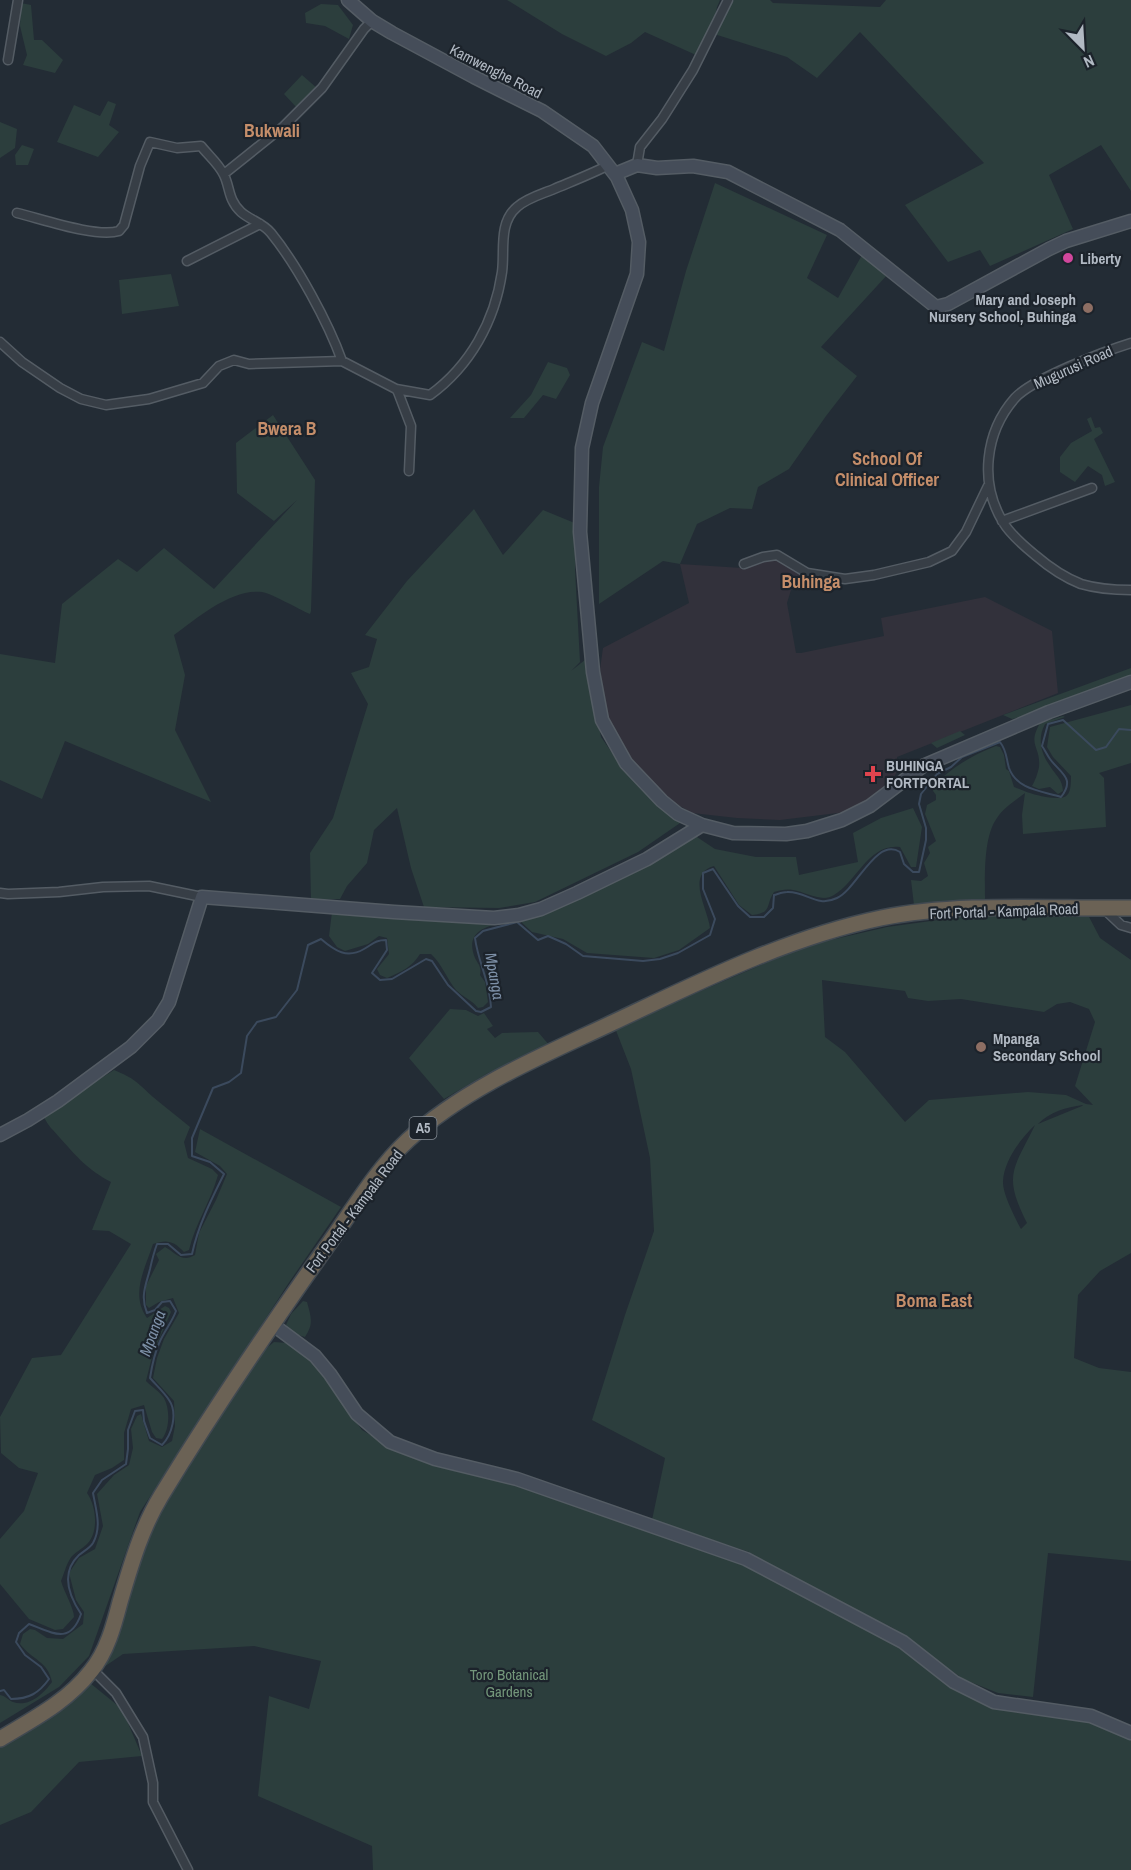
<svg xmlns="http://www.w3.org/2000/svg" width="1131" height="1870" font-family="'Archivo Narrow',sans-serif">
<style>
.medical{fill:#32313b}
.green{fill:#2c3e3d;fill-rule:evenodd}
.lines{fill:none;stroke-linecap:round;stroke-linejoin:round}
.stream{stroke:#3b4a5d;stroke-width:2}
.street-casing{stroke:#545c64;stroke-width:11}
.secondary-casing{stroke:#545c64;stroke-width:15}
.highway-casing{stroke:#414951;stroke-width:18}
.street{stroke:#373e46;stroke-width:8}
.secondary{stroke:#454d59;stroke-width:12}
.highway{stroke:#6b6255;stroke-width:15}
.hotel-dot{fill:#d1479c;stroke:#1c232b;stroke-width:2}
.education-dot{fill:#8d6e63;stroke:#1c232b;stroke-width:2}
.health-dot{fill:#e0444e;stroke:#1c232b;stroke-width:2}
.labels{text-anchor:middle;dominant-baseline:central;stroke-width:4.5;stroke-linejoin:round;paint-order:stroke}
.shield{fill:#1c232b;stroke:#848c95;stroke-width:1.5}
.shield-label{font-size:14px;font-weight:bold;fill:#b1b9c3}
.street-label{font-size:15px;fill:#b1b9c3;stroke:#1c232b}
.poi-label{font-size:15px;font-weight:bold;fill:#b1b9c3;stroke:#1c232b;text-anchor:start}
.park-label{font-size:15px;fill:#73967a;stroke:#1c232b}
.water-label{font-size:16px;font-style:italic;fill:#7d90a7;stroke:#1c232b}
.quarter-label{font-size:18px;font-weight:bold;fill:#c58e6a;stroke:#1c232b}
</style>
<rect width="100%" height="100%" fill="#232c35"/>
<!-- medical -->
<path class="medical" d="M776,558l26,17 -11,15 -4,13 9,50h5l83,-17 -3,-18 104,-21 67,34 6,62 -161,64v15l-10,16 -16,12 -25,12 -66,8 -43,-2 -45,-5 -19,-11 -21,-18 -17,-18 -21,-29 -10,-26 -4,-42 3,-21 86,-45 -9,-39 62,4 21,-8z"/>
<!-- green -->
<path class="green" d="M507,0h213l-3,7 -5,24 22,-31h36l3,3 107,4 6,-7h245v191l-30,-46 -52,30 24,54 -83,37 -10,-16 -32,12 -43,-57 79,-42 -124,-131 -43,46 -30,-21 -76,-24 -15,22 -51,-23 -14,11 -25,13 -44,-22z
M21,3l10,2 3,35h8l21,20 -8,13 -32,-8 4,-10 -7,-29z
M321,4l17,1 15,20 -4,14 -24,-13 -19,-3 -1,-10z
M302,75l16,14 -20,20 -14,-15z
M108,101l8,3 -7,21 10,7 -21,25 -41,-15 17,-37 26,11z
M0,122l17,7 -2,19 -15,10z
M22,145l12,4 -6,16h-12l-1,-10z
M715,183l112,52 -20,43 31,20 24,-43 26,19 -67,73 36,29 -31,40 -37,53 -31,18 -6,22 -22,-1 -33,16 -17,40 -17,-3 -64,43v-117l4,-40 39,-105 22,9 22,-80z
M171,274l8,32 -57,8 -3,-34z
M548,362l19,6 3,7 -14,24 -13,-4 -19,23h-14l21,-23z
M273,415l42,65 -4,131 -1,3c-12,-5 -37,-20 -48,-22 -30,-4 -65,26 -88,43l11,40 -10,55 36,72 -146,-61 -23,58 -42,-19v-126l55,9 7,-59 56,-45 19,13 27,-24 50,41 83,-89 -23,21 -37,-28 -1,-50z
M1091,417l4,11 5,-1 3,6 -9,6 21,43 -10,4 -3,-11 -14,-9 -13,16 -15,-10v-15l11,-14 21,-12 -5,-12z
M474,509l29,46 40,-45 34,14 -2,45 5,93 -9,9 19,-15 4,45 7,36 23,33 40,39 19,12 -45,31 -103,50 -36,6 -75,-1 -13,-39 -14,-60 -23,22 -7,33 -20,23 -7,13 -29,1 -1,-47 23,-35 35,-114 -17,-31 18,-6 8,-28 -12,-4 42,-54z
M1131,668v9l-87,34 -32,8 -9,-4z
M1131,705v58l-32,10 5,5 2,49 -83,7 -1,-19 3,-22c-9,7 -22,15 -28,25 -14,19 -12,59 -12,83l-71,4 -3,-25 10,1 7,-5 -4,-13 6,-10 -2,-6 8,-6 -11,-27 2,-9 9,-5v-5l-5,-7c20,-20 39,-32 65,-42l4,1 4,8 2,14 3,2 5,16c12,5 20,8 32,10 21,3 25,1 25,-21l-18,-19 -6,-10 3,-20z
M1063,716l2,1 -20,7c-8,15 -4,29 5,42 6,10 12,12 13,25l-5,3 -8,-7 -11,2 -7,-3c3,-5 6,-13 7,-19 2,-21 -12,-21 1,-44z
M960,731l5,4 -28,13 -6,-5z
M913,808l9,19 -6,40h-5l-11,-20c-31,-4 -43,34 -66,48 -12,8 -28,-3 -41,-5 -7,-1 -12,0 -19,2 -9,13 -1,21 -22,23l-13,-10 -25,-39c-29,8 -6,43 -4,62l-31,22 -25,8 -67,-5 -24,-14 -31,-7 -13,-12c-22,4 -57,6 -44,38 3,6 7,9 5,17l5,7 3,20 -5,5 -5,1c-6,-8 -15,-11 -22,-18 -9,-11 -14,-26 -25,-36h-11c-8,13 -19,18 -33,24l-7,-3 -3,-6 12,-15 -2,-16 -8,-2 -11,8 -23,7 -8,-4 -8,-11 3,-24 126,7 83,-11 153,-73 21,14 41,8h40l3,18 59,-13 -5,-29 28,-15z
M1087,913l13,25 31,22v293l-31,18 -22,24 -4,63 25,10 32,4v189l-83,-8 -15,144 -35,-4 -35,-14 -70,-51 -84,-41 -60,-35 -97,-32 13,-62 -73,-38 33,-105 29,-84 -4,-73 -19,-89 -16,-41 169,-73 38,-13 65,-15 88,-12zM822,980l83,11 3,7 20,3 33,-2 83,13 13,-8 13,-2 19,7 6,13 -20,64 18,19 -7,-1 -20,-9 -38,-3 -99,8 -24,22 -60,-70 -20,-15zM1083,1105l-1,1 -44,18c12,-12 28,-17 45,-19zM1035,1125c-21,44 -33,49 -8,98l-6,6c-6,-11 -19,-36 -18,-48 1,-20 18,-43 32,-56z
M450,1009l16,1 12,6 6,-3 9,13 -6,3 8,9 7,-5 36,-1 12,14 -62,27 -44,26 -35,-41z
M114,1070c20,8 24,13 39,27 12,10 25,20 37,30l-6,15 4,16 24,11 6,6c-7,26 -23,49 -29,75l-5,2c-10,-11 -17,-13 -31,-8 -8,25 -23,50 -6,74l18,-12 4,2 2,4 -18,41 -7,28c5,5 14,11 18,17 6,11 6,31 -2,41l-6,-1 -4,-6 -8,-27 -13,4 -7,24v27l-12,8 -17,7 -8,18c9,12 12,38 1,50 -5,6 -14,9 -18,16 -4,6 -6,15 -9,22 3,11 13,27 13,36l-11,12 -8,1 -26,-11 -29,-35v-45l24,-28 14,-38 -19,-5 -18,-15 -1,-36 32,-59 29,-3 70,-111 -22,-13 -17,-1 19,-48c-23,-12 -34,-25 -51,-44 -8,-10 -11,-10 -17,-23z
M200,1129l141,78 -53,77 -148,228 -51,144 -30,31 -59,36v-28c6,1 8,5 13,7 16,6 31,-9 39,-20 -4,-21 -20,-22 -32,-38l3,-10 7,-5 5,1 12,8 16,1 20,-15 1,-12 -8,-12 -7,-27 10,-15 16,-9 8,-23 -6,-32 17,-19 15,-10 4,-17 -2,-19 6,-13 4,-2 8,27 13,6 10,-6 3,-15 -1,-25 -21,-23 4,-20 7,-19 15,-26 -6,-15 -14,4 -10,6 -3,-3v-19l13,-26 -3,-6 9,-7c11,6 17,16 30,8l4,-22 17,-33 11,-26 -7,-8 -25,-14z
M303,1301l4,1c4,15 7,22 -2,35l-10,-3 -9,-9 5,-11z
M274,1342l14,1 24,18 50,69 27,16 47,20 78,18 229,80 157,82 50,42 46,19 95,8 40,18v137h-758l-1,-24 -114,-50 11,-100 40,13 12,-48 -67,-15 -131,8 -19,13 21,-55 17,-65 14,-36 64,-101 44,-60z
M90,1683l32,26 20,47 -63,6 -48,50 -31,13v-83z"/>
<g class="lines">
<!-- stream -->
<path class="stream" d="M0,1691l4,-1 7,9c18,0 28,-6 38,-20l-8,-12 -16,-12 -9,-13 3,-9 10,-9c22,8 41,22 52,-10 -12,-18 -21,-41 -2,-59 5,-4 11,-7 14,-12 9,-16 3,-33 0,-50l9,-13 24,-16 2,-15v-19l7,-19 8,-1 1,11 6,17 12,7c10,-10 16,-32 7,-45 -5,-8 -13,-15 -19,-22 2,-13 5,-26 10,-37 5,-11 12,-19 16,-30l-6,-10 -8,1 -7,8 -8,3c-7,-17 -1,-28 3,-44 2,-9 4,-17 7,-25h11l13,11 11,-1c6,-28 19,-54 32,-80l-14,-12 -18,-6v-18l21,-50 16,-6 12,-9 6,-37 10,-14 19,-5 21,-27 11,-45 13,-6c14,12 26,20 43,10 9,-5 11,-9 22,-9l1,10 -15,23 8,7 12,-1 34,-20 6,2 16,24 28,26 5,1 10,-5c-1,-25 -13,-45 -16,-69l8,-7 34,-9 21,18 10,-4 18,8 17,12 60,5 17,-2 18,-6 32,-18 5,-16 -12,-30v-16l10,-4 25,37 12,11h14l9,-9 1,-13c4,-1 9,-3 13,-3 20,-1 29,16 50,6 20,-9 39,-61 63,-46l4,12 9,8h6l7,-32v-12l-7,-24 2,-10 16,-20 14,-7 11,-10 38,-15c7,9 6,16 9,26 8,22 33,23 52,29 15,-19 -1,-24 -11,-38 -3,-4 -5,-9 -8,-13l6,-22 15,-4 33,30 10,-3 13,-18 12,1"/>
<!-- street casing -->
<g class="street-casing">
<path id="street" d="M8,60l10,-60
M637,165l3,-18 22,-28 31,-49 35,-70
M224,174l60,-48 38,-38 42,-59 8,-8
M17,213c25,6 79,25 102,18l5,-6 16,-59 10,-24 27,6 24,-2c7,9 18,18 23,29 6,12 4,25 17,37 9,8 22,11 30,21 26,32 57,89 71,128
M187,261l73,-37
M0,342l22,20 38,26 21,11 25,6 43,-6 54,-16 16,-17 15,-6 15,4 93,-3 54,28 2,3 13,34 -2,45
M1131,343c-26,8 -99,36 -116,55 -30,34 -36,85 -12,124 7,12 21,24 32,33 14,12 28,22 46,29 17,5 33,6 50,6
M396,389l34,6c40,-29 65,-74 72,-123 3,-21 -4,-49 15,-65 10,-9 25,-13 37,-18 19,-8 37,-15 55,-24
M1002,521l90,-33
M744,564l19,-7 14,-2 30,18 38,6 29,-4 55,-13 23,-11 14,-19 22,-46
M0,893l8,1 51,-2 44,-5 46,-1 53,11
M1104,909l17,16 10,3
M93,1670l23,23 27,44 10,46v19l35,68"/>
</g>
<!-- secondary casing -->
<g class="secondary-casing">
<path id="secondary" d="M348,0l24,21 20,12 82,44 68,34 51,35 24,31 15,33 7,32 -2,32 -45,129 -10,45 -2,84 13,140 9,48 24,43 36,38 16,13 24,11 31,8 53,1 21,-3 35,-11 28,-14 53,-40 126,-54 82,-30
M615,174l22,-9 20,3 36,-2 35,6 112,58 96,77 12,-3 101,-55 17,-8 65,-20
M0,1135l28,-15 30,-19 73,-54 27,-27 11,-18 33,-105 192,15 100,6 25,-3 22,-6 36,-16 70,-34 55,-34
M272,1324l43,32 15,18 27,40 33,28 45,17 82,20 229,80 157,83 51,40 40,20 97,14 40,17"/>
</g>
<!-- highway casing -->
<g class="highway-casing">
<path id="highway" d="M0,1739c33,-20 67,-37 91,-68 16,-19 23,-46 29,-69 11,-37 21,-73 41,-106 53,-87 110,-171 169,-254 24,-34 47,-73 78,-102 58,-53 134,-84 204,-117 87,-41 174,-85 269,-105 78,-16 170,-9 250,-10"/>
</g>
<!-- street -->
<use href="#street" class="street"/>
<!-- secondary -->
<use href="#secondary" class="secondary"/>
<!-- highway -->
<use href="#highway" class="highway"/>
</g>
<!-- markers -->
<circle class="hotel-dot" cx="1068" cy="258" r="6"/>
<g class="education-dot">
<circle cx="1088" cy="308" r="6"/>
<circle cx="981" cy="1047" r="6"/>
</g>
<path class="health-dot" d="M870 765h6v6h6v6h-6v6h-6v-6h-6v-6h6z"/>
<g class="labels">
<!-- shield labels -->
<rect class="shield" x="409.5" y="1117" width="27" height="22" rx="4.5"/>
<g class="shield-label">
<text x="423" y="1128">A5</text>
</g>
<!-- street labels -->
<g class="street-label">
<text transform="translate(496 71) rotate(27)">Kamwenghe Road</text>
<text transform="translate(1073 367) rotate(-24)">Mugurusi Road</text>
<text transform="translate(1004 911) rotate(-2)">Fort Portal - Kampala Road</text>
<text transform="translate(354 1211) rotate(-53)">Fort Portal - Kampala Road</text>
</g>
<!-- poi labels -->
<g class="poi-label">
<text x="1080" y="258">Liberty</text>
<text x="1076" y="299" text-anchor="end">Mary and Joseph<tspan x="1076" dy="17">Nursery School, Buhinga</tspan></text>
<text x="886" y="765">BUHINGA<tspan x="886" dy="17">FORTPORTAL</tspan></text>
<text x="993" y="1038">Mpanga<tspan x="993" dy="17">Secondary School</tspan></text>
</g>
<!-- park labels -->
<g class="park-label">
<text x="509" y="1674">Toro Botanical<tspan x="509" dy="17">Gardens</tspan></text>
</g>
<!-- water labels -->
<g class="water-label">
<text transform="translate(495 976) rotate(80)">Mpanga</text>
<text transform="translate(152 1333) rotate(-70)">Mpanga</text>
</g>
<!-- quarter labels -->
<g class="quarter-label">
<text x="272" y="130">Bukwali</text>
<text x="287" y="428">Bwera B</text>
<text x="887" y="458">School Of<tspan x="887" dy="21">Clinical Officer</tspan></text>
<text x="811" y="581">Buhinga</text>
<text x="934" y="1300">Boma East</text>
</g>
</g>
<!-- north arrow -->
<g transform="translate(1083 48) rotate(156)" stroke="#1c232b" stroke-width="4.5" paint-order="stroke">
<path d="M0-4.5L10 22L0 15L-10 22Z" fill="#b1b9c3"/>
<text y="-9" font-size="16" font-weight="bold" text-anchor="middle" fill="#b1b9c3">N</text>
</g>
</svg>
